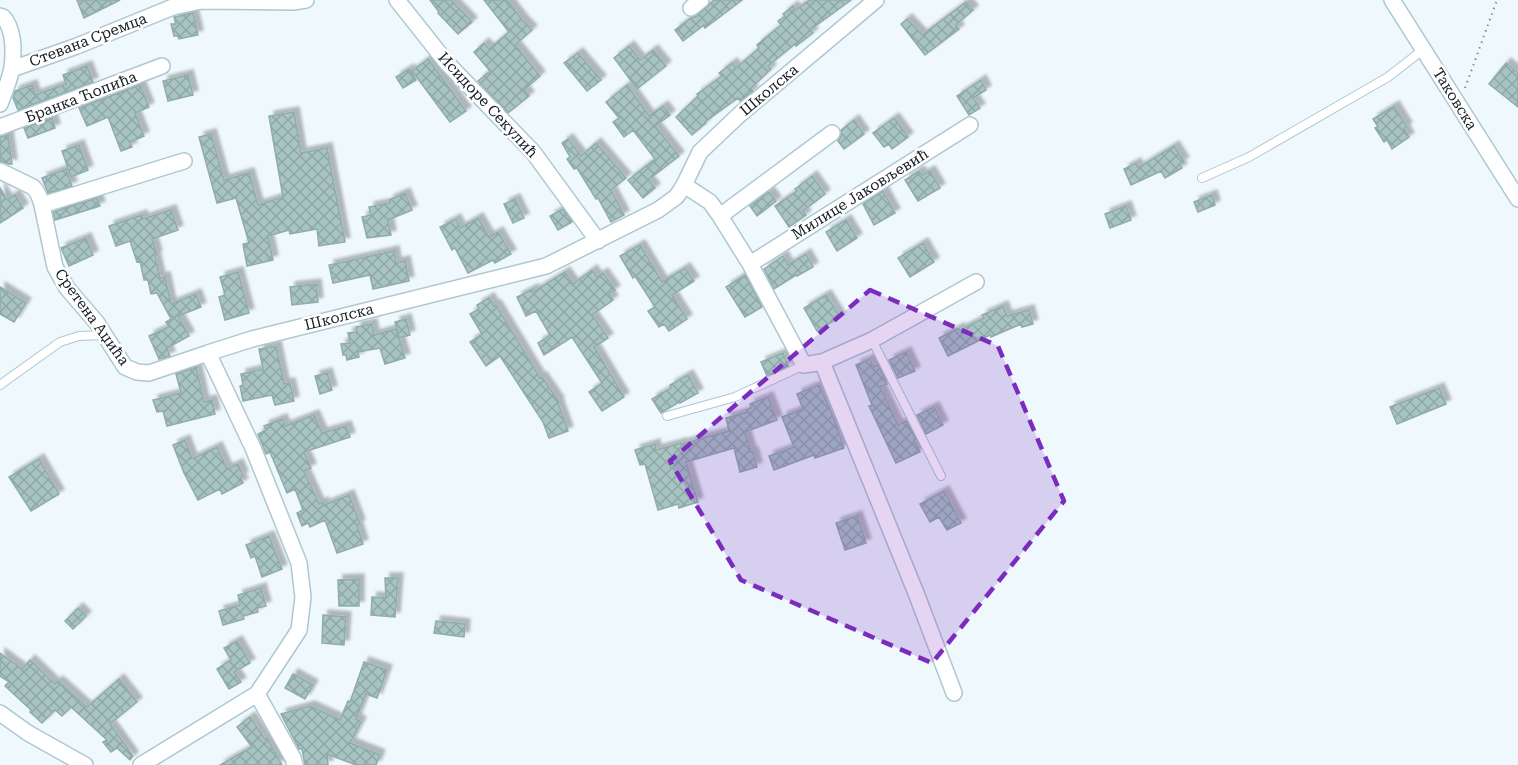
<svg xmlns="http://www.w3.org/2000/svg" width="1518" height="765" font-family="'Roboto Serif',serif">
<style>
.building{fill:url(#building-cross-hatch);stroke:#90acab;stroke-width:1.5;filter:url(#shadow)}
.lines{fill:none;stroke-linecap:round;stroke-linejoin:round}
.service-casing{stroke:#afc7d2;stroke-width:10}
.minor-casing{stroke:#afc7d2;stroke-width:18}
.path{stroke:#848d92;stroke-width:2;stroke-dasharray:1.5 4.5;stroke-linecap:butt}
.service{stroke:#fff;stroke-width:8}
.minor{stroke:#fff;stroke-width:15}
.marked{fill:#7b2cbf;fill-opacity:0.2;stroke:#7b2cbf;stroke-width:4.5;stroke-dasharray:12 8;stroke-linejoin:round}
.labels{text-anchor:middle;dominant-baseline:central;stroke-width:5;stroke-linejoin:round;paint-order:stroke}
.street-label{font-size:15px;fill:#141d21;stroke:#fff}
</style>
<defs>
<pattern id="building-cross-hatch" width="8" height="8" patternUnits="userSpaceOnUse" patternTransform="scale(1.5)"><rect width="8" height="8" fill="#a7c3c2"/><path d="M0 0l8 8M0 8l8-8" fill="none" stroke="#8fa7a6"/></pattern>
<filter id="shadow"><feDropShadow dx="5" dy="-5" stdDeviation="1.5" flood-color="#0004"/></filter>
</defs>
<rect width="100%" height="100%" fill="#eef8fd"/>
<!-- building -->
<path class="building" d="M77,0h43l-36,18z
M430,0h21l21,22 -14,12 -20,-21 1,-1z
M484,0h23l16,21 9,9 -17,15 25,31 -16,14 5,6 -21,17 -30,-32 12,-10 -16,-19 10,-9 5,6 20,-17z
M714,0h28l-37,28 -1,-3 -21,16 -8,-11 16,-12 6,-2z
M810,0h41l-41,30 3,3 -17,13 -1,-2 -27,22 3,3 -20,19 2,3 -13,10 -2,-3 -33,24 1,1 -14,12 -16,-18 22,-21 -1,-2 25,-18 -3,-3 13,-10 4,5 23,-20 -2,-3 24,-20 -3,-4 7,-5 -2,-2 10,-8 2,4z
M966,2l7,8 -17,15 3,4 -34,26 -24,-31 6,-5 15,16z
M193,13l5,22 -19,4 -1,-3h-4l-3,-12h5l-2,-7z
M629,46l11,14 13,-10 13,16 -29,23 -23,-31z
M578,53l23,27 -14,11 -23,-28z
M428,59l38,52 -16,11 -38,-51z
M1506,63l12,10v34l-29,-23z
M87,66l6,16 -75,28 -5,-12 2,-7 17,-6 3,10 31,-11 -3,-9z
M409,69l7,11 -13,8 -7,-11z
M188,75l5,20 -25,6 -5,-20z
M981,80l5,10 -13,8 7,10 -11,7 -12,-19z
M140,85l9,22 -14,6 9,23 -14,6 2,5 -11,4 -13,-34 -21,9 -8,-18z
M627,85l22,31 14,-10 7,9 -15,11 24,30 -31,24 7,8 -12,10 -15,-18 27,-21 -22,-29 -9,7 -11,-15 6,-4 -13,-16z
M1394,106l13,21 -3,2 5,8 -17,12 -5,-9 -3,2 -9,-14 3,-1 -5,-8z
M294,112l7,41 26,-5 18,94 -26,4 -2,-17 -27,5 -1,-4 -21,6 5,24 -26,6 -4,-22 6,-1 -13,-45 -19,5 -18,-66 12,-3 13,46 25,-7 9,32 25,-8 -14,-81z
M52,118l3,10 -27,10 -4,-10z
M894,118l14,19 -16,12 -3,-5 -5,3 -11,-14z
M854,120l10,14 -20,15 -6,-8 3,-5v-6z
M8,135l4,29h-3l-9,-3v-24z
M568,139l13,17 15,-13 30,35 -15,12 13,25 -13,7 -13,-24 -2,1 -19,-31 -3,1 -7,-10 3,-2 -8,-14z
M79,145l9,25 -17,7 -9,-26z
M1174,146l10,16 -5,2 3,4 -17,10 -4,-7 -30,14 -7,-16 12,-6 2,5z
M66,169l6,17 -24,7 -6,-15z
M919,171l3,4 8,-4 10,17 -22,13 -13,-21z
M812,176l13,18 -22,17 3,4 -17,12 -14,-21 22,-15 -2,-2z
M0,188l7,12 8,-5 8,13 -23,15z
M883,191l12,22 -21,12 -11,-21z
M769,192l7,9 -19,15 -7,-10z
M405,193l7,17 -24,10 3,15 -24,3 -5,-21 9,-2 -2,-8 21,-4 -1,-3z
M1212,195l3,10 -17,7 -4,-10z
M97,198l3,8 -45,14 -2,-8z
M515,199l9,19 -11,5 -9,-19z
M1126,206l5,14 -21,8 -5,-14z
M563,209l9,13 -14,8 -8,-14z
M171,210l7,20 -26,9 5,16 -2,1 5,22 5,-1 6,27 25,-10 5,13 -23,9 11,20 -22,12 3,8 -11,3 -10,-23 20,-9 -3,-5 5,-3 -14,-26 -6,1 -3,-14h-4l-4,-19 -3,1 -7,-21 -14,5 -7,-20 33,-11 1,4z
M478,218l11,19 9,-5 13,22 -16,9 -2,-3 -25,13 -13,-25 -3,2 -12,-23 16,-8 4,9z
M846,220l11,18 -20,13 -11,-19z
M86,238l7,17 -24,11 -8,-18z
M923,243l11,19 -24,15 -12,-19z
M640,245l22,37 23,-14 9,13 -22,14 15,24 -18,12 -5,-7 -5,3 -11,-16 7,-4 -20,-31 -2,2 -13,-22z
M394,251l2,12 9,-2 4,20 -36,8 -3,-14 -37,8 -4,-18z
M806,254l7,13 -16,9 -1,-1 -22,14 -10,-20 19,-13 5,9z
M592,270l5,7 6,-4 12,17 -6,4 4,6 -21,15 16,23 -14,9 30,50 -22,14 -13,-19 13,-9 -30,-46 -28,18 -6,-12 12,-8 -14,-24 -10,5 -9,-19 16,-8 2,2 30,-19 8,12z
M238,272l11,41 -24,7 -6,-23 6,-2 -5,-18z
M745,275l17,32 -17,10 -19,-30z
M316,284l2,18 -26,3 -2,-18z
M0,287l26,16 -12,19 -14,-8z
M826,295l14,22 -23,14 -13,-23z
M489,298l5,8 2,-1 44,73 2,-1 17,25 -1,1 10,28 -19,7 -6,-16 -43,-66 -14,10 -16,-24 12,-8 -12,-20 9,-5 -2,-4z
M1003,306l4,10 22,-6 4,14 -11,3 -1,-3 -30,13 -1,-2 -42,21 -9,-18 20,-10 1,2 24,-12 -2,-3z
M406,319l4,16 -11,3 -4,-16z
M372,324l2,11 22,-6 9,29 -20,6 -5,-16 -22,4 1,5 -12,3 -1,-5h-3l-2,-11 9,-1 -2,-10 9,-1 -1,-5z
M276,346l8,38 6,-1 4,18 -19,4 -3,-10 -29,6 -3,-15 3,-1 -2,-11 22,-5 -4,-20z
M906,352l9,19 -17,7 -9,-18z
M783,353l5,13 -21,10 -6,-14z
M870,359l3,8 5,-2 9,19 -7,3 18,38 8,-4 10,18 -2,1 6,12 -24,11 -27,-57 3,-1 -16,-40z
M196,367l8,35 8,-2 3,14 -48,12 -4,-15 -6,1 -4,-12 28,-7 -5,-19z
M327,373l5,17 -12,4 -5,-18z
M688,375l10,18 -18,10 -1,-1 -18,11 -9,-14 19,-11 -1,-3z
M819,385l15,34 10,29 -29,10 -1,-3 -40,15 -5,-14 25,-9 -12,-30 21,-8 -6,-15z
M1439,388l7,16 -49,20 -7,-17z
M768,397l9,23 -32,12 6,20h2l4,15 -17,5 -6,-24 -48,14 12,40 -19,6 -1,-4 -20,6 -13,-46 -5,1 -5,-15 20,-6 1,6 25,-7v1l48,-13 -3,-13 21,-6 -1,-2 5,-2 -1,-4z
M934,407l9,18 -17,9 -9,-19z
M314,415l8,18 24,-7 4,11 -46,15 7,16 -7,3 15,33 4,-2 1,3 25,-10 11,29 -3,1 6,19 -26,9 -12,-33 -15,7 -2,-4 -6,3 -5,-13 6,-3 -8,-21 -8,4 -17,-41 -4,2 -8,-20 8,-4 -2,-4 18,-7 3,7z
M185,440l7,19 25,-12 10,22 11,-5 5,12 -3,1 3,6 -21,11 -2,-5 -22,11 -14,-27 -11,-28z
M39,459l20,35 -28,17 -22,-34z
M944,491l17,32 -14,7 -8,-13 -9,5 -10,-18z
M857,516l9,27 -21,7 -9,-27z
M269,536l13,33 -20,8 -7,-21 -4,2 -5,-13z
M385,578h13l-3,39 -24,-2 1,-18 14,1z
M359,579v27h-20l-1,-26z
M261,588l5,18 -9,2 1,4 -15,4 1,3 -21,6 -4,-14 21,-6 -2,-10z
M78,608l8,8 -13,13 -8,-8z
M323,615l23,2 -2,28 -22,-2z
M436,621l29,3 -1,13 -30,-4z
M237,641l13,22 -16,9 7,10 -12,7 -12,-20 14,-9 -7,-12z
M0,653l22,16 8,-9 25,24 3,-3 29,26 32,-28 18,23 -27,22 23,32 -3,4 -13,-12 -6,4 -8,-10 4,-2 -36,-33 -9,9 -7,-6 -13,13 -12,-11 1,-2 -26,-24 4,-4 -9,-6z
M364,662l23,8 -10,28 -11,-4 -10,25 5,3 -11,21 30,12 -4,10h-20l-29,-11 1,11h-23l-3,-16h-3l-18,-35 29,-8 30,14 8,-19 2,1z
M293,674l20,11 -8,14 -20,-11z
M250,717l15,22 2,-1 15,27h-62l32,-18 -15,-20z"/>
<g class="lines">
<!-- service casing -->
<g class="service-casing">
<path id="service" d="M1202,178l47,-21 139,-80 36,-28
M872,340l69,136
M0,385l60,-43 19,-6 25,-1
M667,416l68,-19 69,-32"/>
</g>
<!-- minor casing -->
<g class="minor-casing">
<path id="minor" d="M397,0l50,63 86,89 65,89
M1392,0l126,199
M691,8l10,-8
M0,16l3,1c11,11 11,35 9,50 -2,13 -8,26 -12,37
M12,69l65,-23 96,-39 28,-6 92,1 13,-2
M0,127l162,-61
M0,171l33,16c5,5 7,10 9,18l13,62 12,21 30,35 28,44 12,5 12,1 59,-20
M684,185l26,17 10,14 30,48 54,101 18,-3 50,-22 104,-58
M42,205l142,-44
M720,216l112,-83
M750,264l220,-139
M822,362l94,231 38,100
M257,694l36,64 2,7
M0,713l28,20 57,32
M141,765l116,-71 42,-64 4,-33 -4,-34 -46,-115 -45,-95 44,-14 294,-73 112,-56 18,-13 3,-4 5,-8 16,-33 39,-37 137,-115"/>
</g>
<!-- path -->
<path class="path" d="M1465,88l32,-88"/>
<!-- service -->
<use href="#service" class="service"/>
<!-- minor -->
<use href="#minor" class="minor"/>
</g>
<!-- marked area -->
<path class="marked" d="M870,290l128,56 66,155 -132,162 -191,-83 -71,-119z"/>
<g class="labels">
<!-- street labels -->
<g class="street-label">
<text transform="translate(88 40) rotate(-21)">Стевана Сремца</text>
<text transform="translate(769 90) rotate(-40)">Школска</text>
<text transform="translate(81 97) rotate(-21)">Бранка Ћопића</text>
<text transform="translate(1455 99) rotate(58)">Таковска</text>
<text transform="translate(488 105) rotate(47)">Исидоре Секулић</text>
<text transform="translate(860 194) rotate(-32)">Милице Јаковљевић</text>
<text transform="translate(92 317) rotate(54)">Сретена Аџића</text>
<text transform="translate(339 317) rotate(-14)">Школска</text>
</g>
</g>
</svg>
